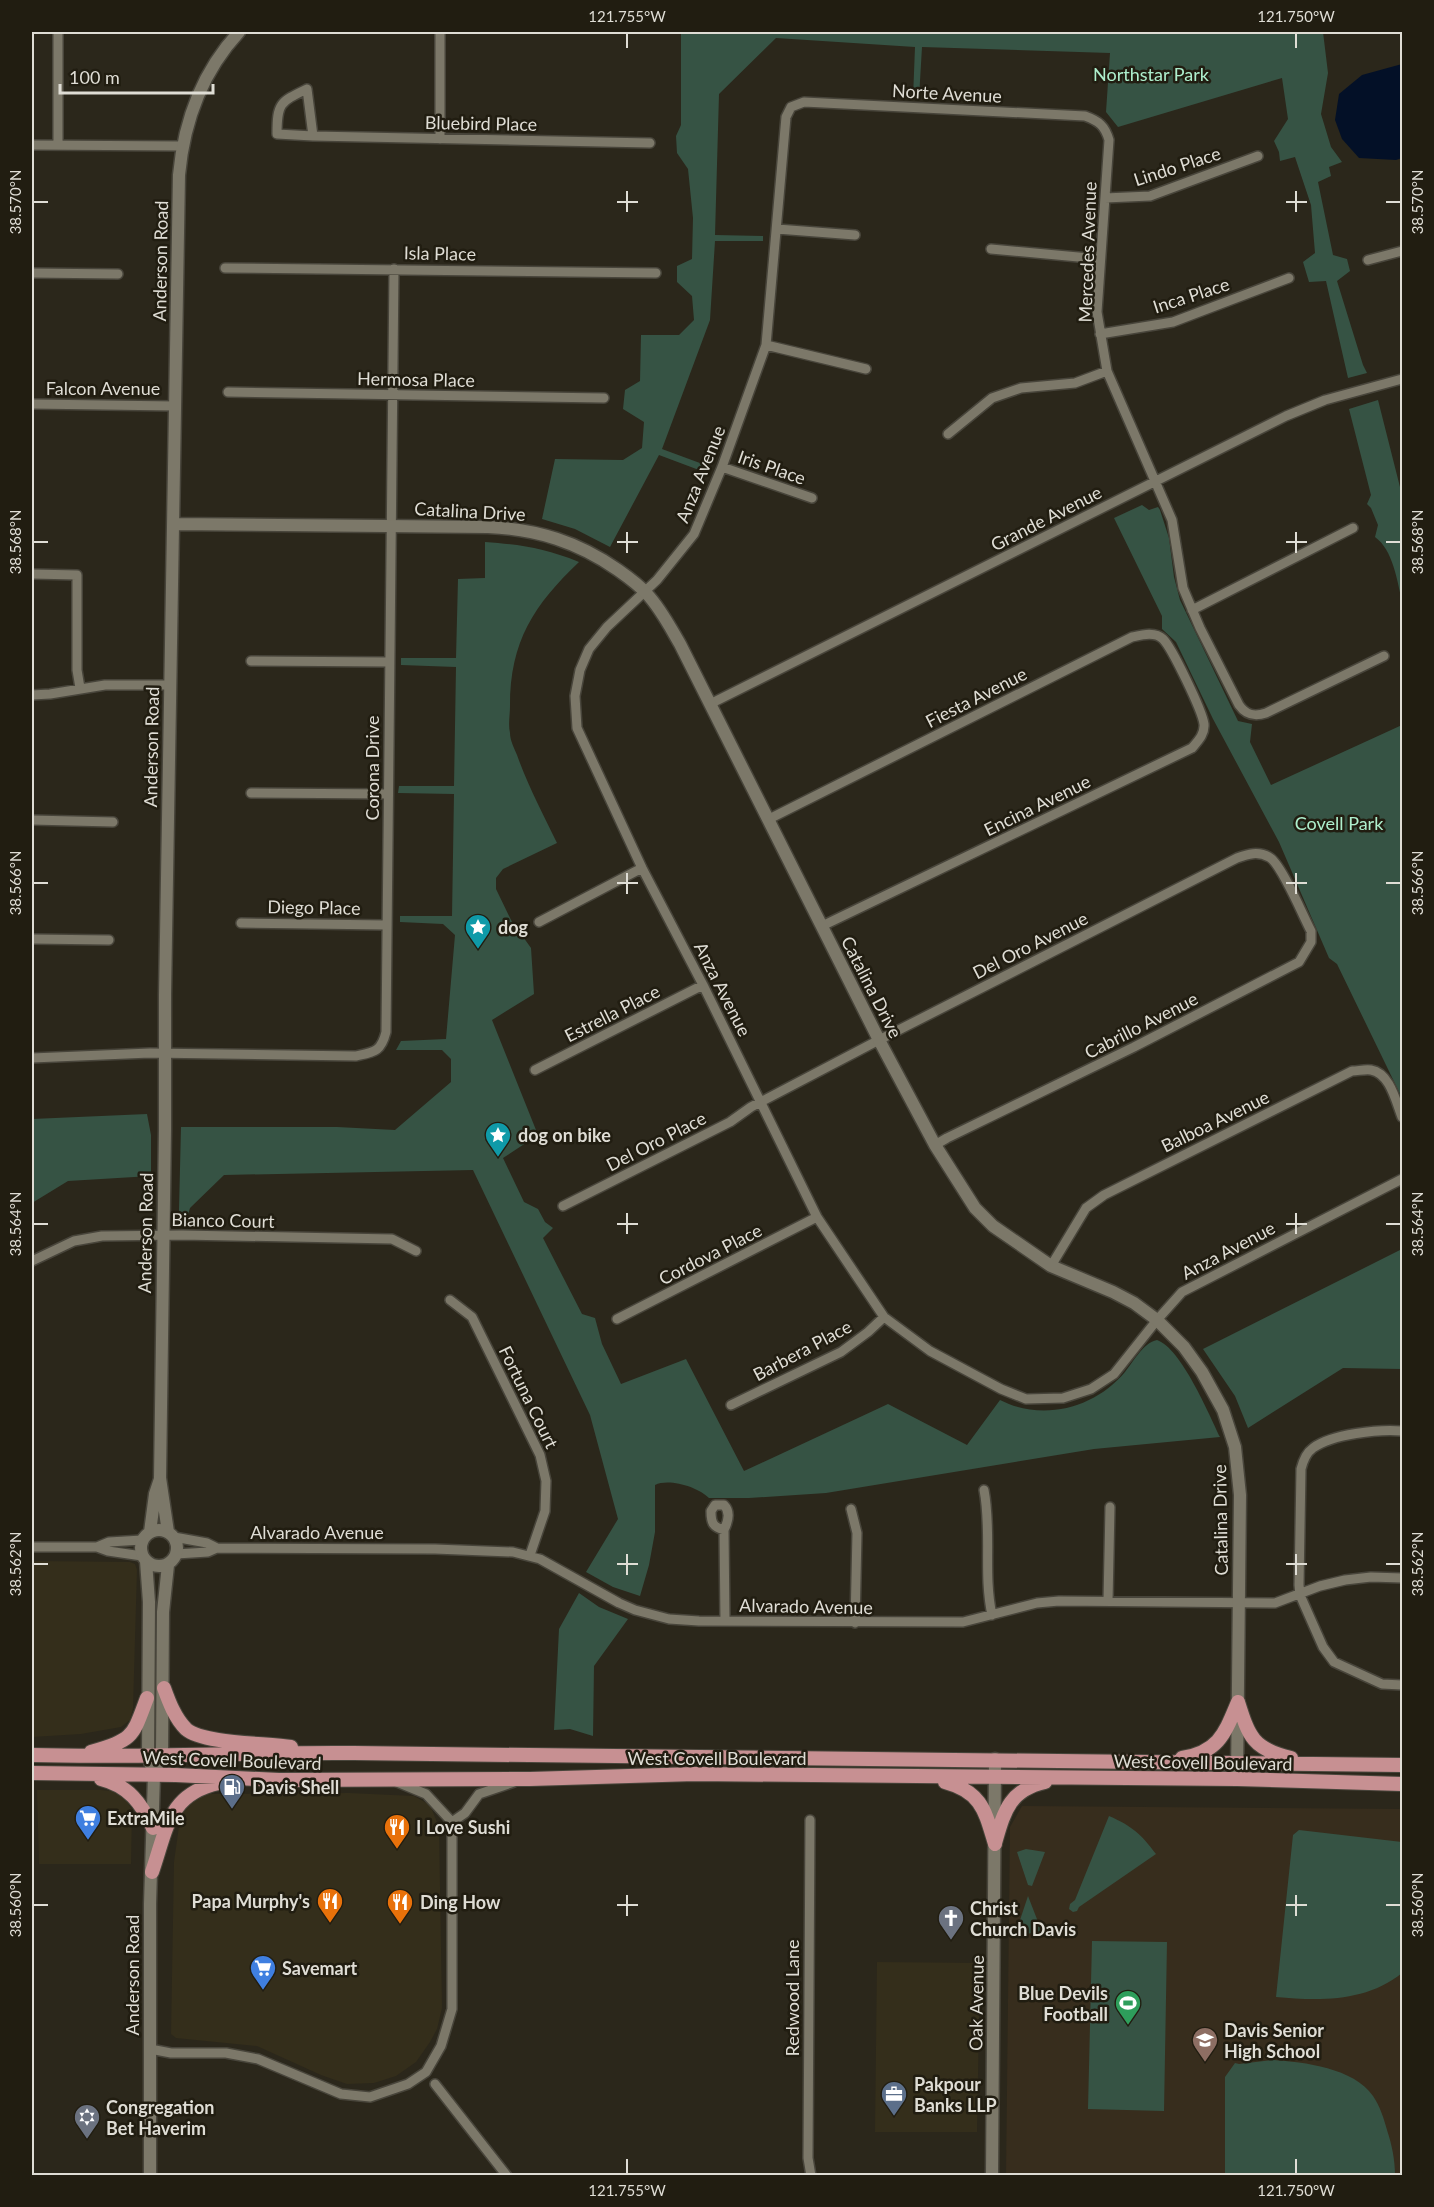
<svg xmlns="http://www.w3.org/2000/svg" width="1434" height="2207" font-family="Lato,sans-serif">
<style>
.built{fill:#342e1b}
.education{fill:#372d1d}
.green{fill:#365344}
.water{fill:#031027}
.lines{fill:none;stroke-linecap:round;stroke-linejoin:round}
.street-casing{stroke:#48453b;stroke-width:12}
.secondary-casing{stroke:#48453b;stroke-width:15}
.primary-casing{stroke:#48453b;stroke-width:16}
.street{stroke:#7c7869;stroke-width:9}
.secondary{stroke:#7c7869;stroke-width:12}
.primary{stroke:#c79092;stroke-width:14}
.ticks{fill:none;stroke:#dfddd5;stroke-width:2}
.labels{text-anchor:middle;dominant-baseline:central;stroke-width:5;stroke-linejoin:round;paint-order:stroke}
.park-label{font-size:18px;fill:#aeefcd;stroke:#211d11}
.street-label{font-size:18px;fill:#dfddd5;stroke:#211d11}
.poi-label{font-size:18px;font-weight:bold;fill:#dfddd5;stroke:#211d11;text-anchor:start}
.neatline{fill:none;stroke:#dfddd5;stroke-width:2}
.ticks-label{font-size:15px;text-anchor:middle;fill:#dfddd5}
</style>
<rect width="100%" height="100%" fill="#2b271b"/>
<!-- built -->
<path class="built" d="M32,1561l98,1 5,2 2,6 -4,138 -3,12 -9,7 -40,7 -49,3z
M37,1790h64l11,1 9,5 7,7 4,7 -1,54h-92z
M349,1793l65,3 16,9 9,22 3,181 -5,21 -7,13 -14,20 -20,14 -22,7 -27,1 -26,-9 -64,-29 -81,-8 -5,-4 3,-172 6,-43 4,-9 8,-9 13,-7z
M877,1962l103,1 -3,169h-102z"/>
<!-- education -->
<path class="education" d="M1022,1806l380,3v366l-396,1 4,-349z"/>
<!-- green -->
<path class="green" d="M681,32h642l5,41 -7,41 10,33 11,15 -13,5 2,9 -13,6 15,73 14,4 3,12 -13,10 26,84 4,8 -19,5 -22,-97 -17,1 -6,-20 12,-9 -4,-48 -16,-48 -15,4 -1,-9 -5,-11 14,-22 -6,-41 -164,49 -12,-15 4,-59 -188,-6 -3,51h-6l2,-51 -139,-9 -57,56 -4,141 48,1v5h-48l-5,79 -48,129 46,17 -1,7 -48,-18 -49,92 -35,-18 -33,-10 13,-60 68,1 19,-12 2,-26 -21,-13 2,-19 15,-9 1,-46h38l15,-15 -2,-24 -15,-14v-16l15,-7 1,-41 -5,-49 -11,-16 -1,-17 5,-11z
M1378,400l24,95v106c-5,-21 -9,-51 -27,-64l3,-12 -7,-17 -4,-4 4,-9 -22,-86z
M1142,505l7,5 9,-3 2,3 9,28 5,39 6,23 58,121 14,3 -2,18 21,43 131,-60v373l-65,-134 -8,-6 -50,-116 -66,-123 -37,-77 -14,-13v-13l-48,-98z
M485,542c38,3 59,6 94,20 -45,43 -69,79 -69,144 0,9 -2,18 0,27 0,7 4,15 7,22 11,31 26,59 40,88l-54,26 -7,9v11l15,31 20,28 3,46 -42,26 46,115 -35,23 21,44 14,7 7,13 8,6 -10,10 39,76 13,4 7,26 19,40 65,-25 58,112 144,-67 79,41 33,-45c43,22 95,8 125,-28 9,-11 18,-29 32,-32 24,8 52,74 63,97l-126,12 -268,44 -77,5h-40c-11,-11 -40,-20 -54,-13v47l-6,33 -9,31 -27,-9 -27,-15 32,-53 -28,-104 -117,-245 -249,5 -34,33 -5,17 -5,-8 -1,-7 2,-83h156l58,3 56,-48v-23l-9,-9h-46l5,-9 45,-2 9,-104 -12,-11 -43,-2v-6h52l2,-122 -56,-1 1,-7h55l2,-119 -55,-2v-7h55l2,-79 27,-1z
M147,1114l4,21v41l-83,5 -36,22v-84z
M1402,1249v120l-59,-1 -95,60 -13,-32 -32,-47z
M579,1593l20,14 29,12 -34,47 -1,70 -23,-7 -16,1 5,-101z
M1109,1816c23,10 32,18 47,38l-77,53 -2,4 -4,1 -4,-3 1,-5 5,-4z
M1299,1830l103,12v131c-36,29 -82,28 -126,24l17,-162z
M1026,1849l19,3 -13,34 -4,-1 -11,-33z
M1028,1896l14,36 -18,2 -8,-2z
M1092,1941l75,1 -3,169 -76,-2z
M1273,2060c31,2 81,8 100,36 7,10 11,23 14,34 5,15 8,30 8,45h-170v-98l10,-14 4,1z"/>
<!-- water -->
<path class="water" d="M1402,64v94l-6,2 -37,-2 -17,-19 -7,-19 4,-26 23,-19z"/>
<g class="lines">
<!-- street casing -->
<g class="street-casing">
<path id="street" d="M440,32v107
M313,136l-6,-47c-27,13 -30,14 -30,45l36,2 337,7
M32,145l150,1
M58,145v-113
M1105,198l45,-2 108,-40
M777,229l78,6
M991,249l109,10
M1368,260l34,-9
M225,268l431,5
M32,273l86,1
M1100,334l73,-12 116,-44
M766,345l100,24
M228,392l376,6
M32,404l143,2
M948,434l44,-36 29,-10 54,-5 32,-12
M722,467l90,31
M32,574l45,1v95l3,18
M1192,610l161,-82
M1384,656l-118,57c-12,4 -20,2 -27,-8l-39,-77 -17,-40 -11,-68 -65,-149 -10,-59 12,-172c-4,-14 -10,-19 -24,-24l-281,-14 -13,5 -5,10 -20,228 -44,122 -28,67 -37,46 -50,47 -18,22 -9,21 -5,26 2,32 65,140 61,117 114,232 67,100 46,34 71,38 25,10 37,-1 28,-9 23,-15 43,-54 25,-28 220,-113
M251,661l138,1
M32,695l18,-1 55,-9h65
M710,704l576,-288 39,-16 77,-21
M251,793l137,1
M769,819l363,-182c9,-2 23,-6 31,2 9,9 39,71 41,85 1,10 -6,17 -12,24l-370,178
M32,820l81,2
M539,922l103,-54
M241,923l145,2
M32,939l77,1
M32,1058l118,-5 206,3c18,-4 25,-4 30,-24l8,-763
M535,1070l168,-85
M563,1206l167,-84 21,-15 128,-67 358,-182c11,-4 21,-7 32,-1 12,6 34,59 42,74v11l-12,20 -165,85 -187,91 -12,7
M32,1261l42,-20 28,-5 80,-1 210,4 24,12
M1051,1266l35,-58 18,-13 248,-124c6,0 13,-2 19,-1 19,3 25,32 31,47
M450,1300l22,17 68,138 6,26 -1,30 -15,44
M617,1319l200,-102
M731,1405l110,-53 27,-20 16,-15
M1402,1431c-23,-2 -70,3 -89,17 -7,5 -10,13 -12,21l-2,116 1,10 23,52 11,15 48,22 20,1
M984,1490c8,42 -1,84 8,125
M851,1509l6,24 -2,90
M724,1530c-11,-3 -13,-7 -13,-19l4,-6h9c7,7 4,17 0,25l1,91
M174,1537l33,6 10,5
M32,1547h65l12,-5 33,-2
M97,1547l11,4 34,5
M176,1554l32,-2 9,-4 218,1 78,3 27,7 79,44 16,7 34,9 30,2 264,1 74,-19 22,-2 216,2 45,-17 25,-6 26,-3 31,1
M1108,1601l2,-94
M810,1820l-2,338 3,18
M452,1822l13,-9 14,-19 35,-12
M150,2049l21,4h55l32,6 83,35 29,3 38,-13 18,-12 15,-26 11,-37v-187l-26,-28 -29,-12
M435,2084l72,92"/>
</g>
<!-- secondary casing -->
<g class="secondary-casing">
<path id="secondary" d="M174,524l314,3c49,2 90,15 130,43 10,7 21,15 29,24 14,15 23,33 33,50l199,396 56,105 40,63 18,18 58,40 62,26 21,11 23,17 27,27 18,25 21,38 12,37 5,48 -3,284
M141 1548a18 18 0 1 1 36 0a18 18 0 1 1-36 0Z
M150,1532l5,-38 5,-15
M168,1532l-8,-54 5,-348v-135l14,-820c5,-54 23,-103 60,-143
M146,1561l3,41 -1,153 6,20 -4,129v272
M159,1763l3,-8 1,-143 5,-47
M992,2176l3,-417"/>
</g>
<!-- primary casing -->
<g class="primary-casing">
<path id="primary" d="M164,1688c5,14 11,30 22,41 17,15 80,14 105,18
M1238,1702c11,35 15,47 53,56
M91,1752c43,-13 41,-14 56,-54
M32,1755c100,3 202,-2 303,-2 356,2 712,7 1067,12
M1182,1758c37,-6 43,-25 56,-56
M32,1773l144,2 103,5 251,-1 165,-5 542,5 165,5
M101,1779c28,7 40,24 52,49
M945,1782c37,10 40,29 50,62
M995,1843c9,-31 14,-53 50,-61
M152,1872c15,-43 16,-78 67,-89"/>
</g>
<!-- street -->
<use href="#street" class="street"/>
<!-- secondary -->
<use href="#secondary" class="secondary"/>
<!-- primary -->
<use href="#primary" class="primary"/>
</g>
<!-- ticks -->
<path class="ticks" d="M627,33v15M1296,33v15M627,191v21M1296,191v21M33,202h15M617,202h21M1286,202h21M1386,202h15M627,532v21M1296,532v21M33,542h15M617,542h21M1286,542h21M1386,542h15M627,873v21M1296,873v21M33,883h15M617,883h21M1286,883h21M1386,883h15M627,1213v21M1296,1213v21M33,1224h15M617,1224h21M1286,1224h21M1386,1224h15M627,1554v21M1296,1554v21M33,1564h15M617,1564h21M1286,1564h21M1386,1564h15M627,1895v21M1296,1895v21M33,1905h15M617,1905h21M1286,1905h21M1386,1905h15M627,2159v15M1296,2159v15"/>
<!-- icons -->
<defs>
<g id="sight-pin" transform="scale(1.35)"><path d="M0 17L-7.5 6A9.5 9.5 0 1 1 7.5 6Z" fill="#0f9aa8" stroke="#211d11"/><path d="M0-6L1.8-2.2L6-1.7L2.9 1.2L3.7 5.4L0 3.3L-3.7 5.4L-2.9 1.2L-6-1.7L-1.8-2.2Z" fill="#fff"/></g>
<g id="fuel-pin" transform="scale(1.35)"><path d="M0 17L-7.5 6A9.5 9.5 0 1 1 7.5 6Z" fill="#5c6f8a" stroke="#211d11"/><path d="M-5.5-6h7V0h2V4h1.3V-2.5L3-4.5l.8-.8L6-3V5H2.5V1h-1V6h-7ZM-4.2-4.7v3.2H.2V-4.7Z" fill="#fff"/></g>
<g id="supermarket-pin" transform="scale(1.35)"><path d="M0 17L-7.5 6A9.5 9.5 0 1 1 7.5 6Z" fill="#3f7fe0" stroke="#211d11"/><path d="M-6-5.5h2.5l.6 2H6L4.5 2H-2.5L-4.4-4H-6ZM-1.5 3.2a1.3 1.3 0 1 0 .1 0ZM3 3.2a1.3 1.3 0 1 0 .1 0Z" fill="#fff"/></g>
<g id="restaurant-pin" transform="scale(1.35)"><path d="M0 17L-7.5 6A9.5 9.5 0 1 1 7.5 6Z" fill="#e8710a" stroke="#211d11"/><path d="M-5-6h1v4h1v-4h1v4h1v-4h1v5L-1.5 .5V6h-2V.5L-5-1ZM5-6V6H3V1.5H1.5Q1.5-4 5-6Z" fill="#fff"/></g>
<g id="church-pin" transform="scale(1.35)"><path d="M0 17L-7.5 6A9.5 9.5 0 1 1 7.5 6Z" fill="#6b7280" stroke="#211d11"/><path d="M-1.2-6h2.4v3.5h3.3v2.4h-3.3V6h-2.4V-.1h-3.3v-2.4h3.3Z" fill="#fff"/></g>
<g id="stadium-pin" transform="scale(1.35)"><path d="M0 17L-7.5 6A9.5 9.5 0 1 1 7.5 6Z" fill="#2e9e5b" stroke="#211d11"/><path d="M0-5a6.5 5 0 1 0 0 10a6.5 5 0 1 0 0-10ZM-3.5-1.8h7v3.6h-7Z" fill="#fff"/></g>
<g id="school-pin" transform="scale(1.35)"><path d="M0 17L-7.5 6A9.5 9.5 0 1 1 7.5 6Z" fill="#8d6e63" stroke="#211d11"/><path d="M0-5L7-2L0 1L-7-2ZM-4 1L0 2.5L4 1V4Q0 6-4 4Z" fill="#fff"/></g>
<g id="office-pin" transform="scale(1.35)"><path d="M0 17L-7.5 6A9.5 9.5 0 1 1 7.5 6Z" fill="#5c6f8a" stroke="#211d11"/><path d="M-6-3h4V-5.5h4V-3h4V5H-6ZM-1-4.5V-3h2v-1.5ZM-6 0V1H6V0Z" fill="#fff"/></g>
<g id="synagogue-pin" transform="scale(1.35)"><path d="M0 17L-7.5 6A9.5 9.5 0 1 1 7.5 6Z" fill="#6b7280" stroke="#211d11"/><path d="M0-6.5L5.6 3.2H-5.6ZM0 6.5L5.6-3.2H-5.6Z" fill="#fff"/></g>
</defs>
<g fill-rule="evenodd">
<use href="#sight-pin" x="478" y="927"/>
<use href="#sight-pin" x="498" y="1135"/>
<use href="#fuel-pin" x="232" y="1787"/>
<use href="#supermarket-pin" x="88" y="1818"/>
<use href="#restaurant-pin" x="397" y="1827"/>
<use href="#restaurant-pin" x="330" y="1901"/>
<use href="#restaurant-pin" x="400" y="1902"/>
<use href="#church-pin" x="951" y="1918"/>
<use href="#supermarket-pin" x="263" y="1968"/>
<use href="#stadium-pin" x="1128" y="2003"/>
<use href="#school-pin" x="1205" y="2040"/>
<use href="#office-pin" x="894" y="2094"/>
<use href="#synagogue-pin" x="87" y="2117"/>
</g>
<g class="labels">
<!-- park labels -->
<g class="park-label">
<text x="1151" y="74">Northstar Park</text>
<text x="1339" y="823">Covell Park</text>
</g>
<!-- street labels -->
<g class="street-label">
<text transform="translate(947 93) rotate(3)">Norte Avenue</text>
<text transform="translate(481 123) rotate(1)">Bluebird Place</text>
<text transform="translate(1177 166) rotate(-18)">Lindo Place</text>
<text transform="translate(1087 252) rotate(-88)">Mercedes Avenue</text>
<text transform="translate(440 253) rotate(1)">Isla Place</text>
<text transform="translate(160 261) rotate(-89)">Anderson Road</text>
<text transform="translate(1191 295) rotate(-18)">Inca Place</text>
<text transform="translate(416 379) rotate(1)">Hermosa Place</text>
<text x="103" y="388">Falcon Avenue</text>
<text transform="translate(772 467) rotate(19)">Iris Place</text>
<text transform="translate(700 474) rotate(-68)">Anza Avenue</text>
<text transform="translate(470 511) rotate(3)">Catalina Drive</text>
<text transform="translate(1046 518) rotate(-27)">Grande Avenue</text>
<text transform="translate(976 697) rotate(-27)">Fiesta Avenue</text>
<text transform="translate(151 747) rotate(-89)">Anderson Road</text>
<text transform="translate(372 768) rotate(-90)">Corona Drive</text>
<text transform="translate(1037 805) rotate(-26)">Encina Avenue</text>
<text transform="translate(314 907) rotate(1)">Diego Place</text>
<text transform="translate(1030 945) rotate(-27)">Del Oro Avenue</text>
<text transform="translate(872 987) rotate(63)">Catalina Drive</text>
<text transform="translate(723 989) rotate(63)">Anza Avenue</text>
<text transform="translate(612 1013) rotate(-27)">Estrella Place</text>
<text transform="translate(1141 1025) rotate(-27)">Cabrillo Avenue</text>
<text transform="translate(1215 1121) rotate(-26)">Balboa Avenue</text>
<text transform="translate(656 1141) rotate(-27)">Del Oro Place</text>
<text transform="translate(223 1220) rotate(1)">Bianco Court</text>
<text transform="translate(145 1233) rotate(-89)">Anderson Road</text>
<text transform="translate(1228 1250) rotate(-28)">Anza Avenue</text>
<text transform="translate(710 1254) rotate(-27)">Cordova Place</text>
<text transform="translate(802 1350) rotate(-28)">Barbera Place</text>
<text transform="translate(529 1397) rotate(64)">Fortuna Court</text>
<text transform="translate(1220 1520) rotate(-91)">Catalina Drive</text>
<text x="317" y="1532">Alvarado Avenue</text>
<text transform="translate(806 1606) rotate(1)">Alvarado Avenue</text>
<text x="717" y="1758">West Covell Boulevard</text>
<text transform="translate(232 1760) rotate(2)">West Covell Boulevard</text>
<text transform="translate(1203 1762) rotate(1)">West Covell Boulevard</text>
<text transform="translate(132 1975) rotate(-90)">Anderson Road</text>
<text transform="translate(792 1998) rotate(-90)">Redwood Lane</text>
<text transform="translate(976 2003) rotate(-89)">Oak Avenue</text>
</g>
<!-- poi labels -->
<g class="poi-label">
<text x="498" y="927">dog</text>
<text x="518" y="1135">dog on bike</text>
<text x="252" y="1787">Davis Shell</text>
<text x="107" y="1818">ExtraMile</text>
<text x="416" y="1827">I Love Sushi</text>
<text x="310" y="1901" text-anchor="end">Papa Murphy's</text>
<text x="420" y="1902">Ding How</text>
<text x="970" y="1908">Christ<tspan x="970" dy="21">Church Davis</tspan></text>
<text x="282" y="1968">Savemart</text>
<text x="1108" y="1993" text-anchor="end">Blue Devils<tspan x="1108" dy="21">Football</tspan></text>
<text x="1224" y="2030">Davis Senior<tspan x="1224" dy="21">High School</tspan></text>
<text x="914" y="2084">Pakpour<tspan x="914" dy="21">Banks LLP</tspan></text>
<text x="106" y="2107">Congregation<tspan x="106" dy="21">Bet Haverim</tspan></text>
</g>
</g>
<!-- border -->
<rect width="1434" height="2207" fill="none" stroke="#211d11" stroke-width="66"/>
<!-- scale -->
<path d="M60 84v9h153v-9" fill="none" stroke="#dfddd5" stroke-width="3"/>
<text x="69" y="84" font-size="18" fill="#dfddd5" stroke="#211d11" stroke-width="4.5" paint-order="stroke">100 m</text>
<rect x="33" y="33" width="1368" height="2141" class="neatline"/>
<g class="ticks-label">
<text x="627" y="22">121.755°W</text>
<text x="1296" y="22">121.750°W</text>
<text transform="translate(16 202) rotate(-90)" y="5">38.570°N</text>
<text transform="translate(1418 202) rotate(-90)" y="5">38.570°N</text>
<text transform="translate(16 542) rotate(-90)" y="5">38.568°N</text>
<text transform="translate(1418 542) rotate(-90)" y="5">38.568°N</text>
<text transform="translate(16 883) rotate(-90)" y="5">38.566°N</text>
<text transform="translate(1418 883) rotate(-90)" y="5">38.566°N</text>
<text transform="translate(16 1224) rotate(-90)" y="5">38.564°N</text>
<text transform="translate(1418 1224) rotate(-90)" y="5">38.564°N</text>
<text transform="translate(16 1564) rotate(-90)" y="5">38.562°N</text>
<text transform="translate(1418 1564) rotate(-90)" y="5">38.562°N</text>
<text transform="translate(16 1905) rotate(-90)" y="5">38.560°N</text>
<text transform="translate(1418 1905) rotate(-90)" y="5">38.560°N</text>
<text x="627" y="2196">121.755°W</text>
<text x="1296" y="2196">121.750°W</text>
</g>
</svg>
